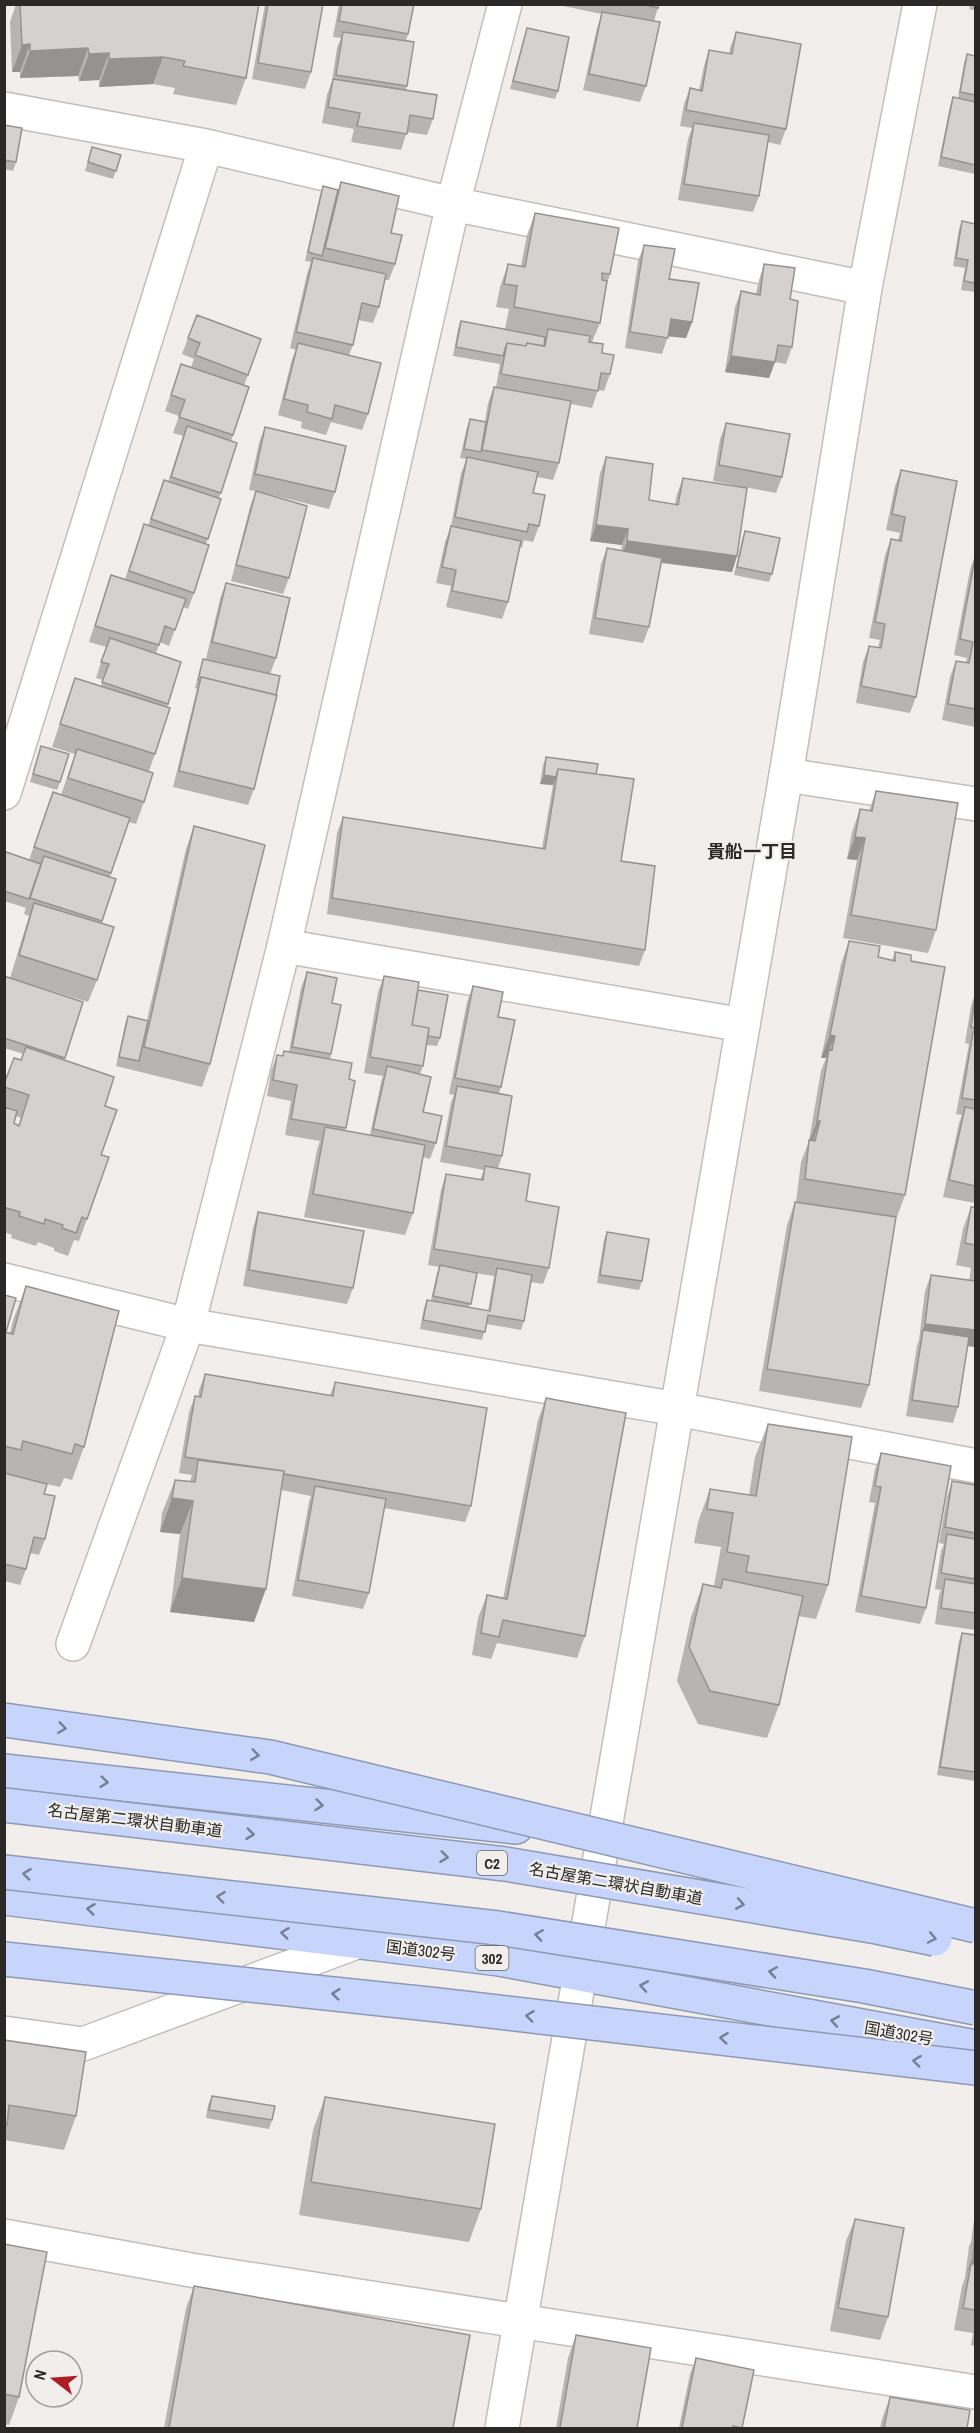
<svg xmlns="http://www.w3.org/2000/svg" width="980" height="2433" font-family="'Archivo Narrow','Noto Sans JP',sans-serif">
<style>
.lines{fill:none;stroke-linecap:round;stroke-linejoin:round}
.street-casing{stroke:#c1bebb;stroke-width:36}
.secondary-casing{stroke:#c1bebb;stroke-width:36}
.highway-casing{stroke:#9099b2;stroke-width:36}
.street{stroke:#fff;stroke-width:33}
.secondary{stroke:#fff;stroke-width:33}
.highway{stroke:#c7d5fd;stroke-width:33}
.highway-bridge-casing{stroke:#9099b2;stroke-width:36;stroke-linecap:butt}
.highway-bridge{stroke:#c7d5fd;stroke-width:33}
.wall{fill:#b7b4b2;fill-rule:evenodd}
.shaded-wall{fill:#959291}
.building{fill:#d5d1cf;stroke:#959291;stroke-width:1.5}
.oneway{stroke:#787f92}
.labels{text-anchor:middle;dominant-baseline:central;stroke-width:4.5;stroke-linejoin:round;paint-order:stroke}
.shield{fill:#f1eeeb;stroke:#666462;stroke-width:1.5}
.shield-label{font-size:15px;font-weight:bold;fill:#2a2928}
.street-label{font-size:16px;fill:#2a2928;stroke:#f1eeeb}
.neighbourhood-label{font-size:18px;font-weight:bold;fill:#2a2928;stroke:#f1eeeb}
</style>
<rect width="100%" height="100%" fill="#f1eeeb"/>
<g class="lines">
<!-- street casing -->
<g class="street-casing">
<path id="street" d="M4,109l202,37 247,58 412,84
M786,775l190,29
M4,793l202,-647
M284,946l459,79
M4,1280l184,45 489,84 299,57
M73,1644l115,-319 96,-379 169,-742 52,-200
M4,2033l79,11 274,-102
M4,2236l187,34 785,122"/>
</g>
<!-- secondary casing -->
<g class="secondary-casing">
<path id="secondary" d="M502,2428l284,-1653 79,-487 55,-284"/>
</g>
<!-- highway casing -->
<g class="highway-casing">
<path id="highway" d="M4,1771l512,56
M4,1898l495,61 477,88"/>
</g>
<!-- street -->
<use href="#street" class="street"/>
<!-- secondary -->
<use href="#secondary" class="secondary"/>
<!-- highway -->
<use href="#highway" class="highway"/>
<!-- highway-bridge casing -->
<g class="highway-bridge-casing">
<path id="highway-bridge" d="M4,1720l266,37 706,169
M4,1805l501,59 372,63 58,12
M4,1872l494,56 366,58 112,22
M4,1959l434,46 538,63"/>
</g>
<!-- highway-bridge -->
<use href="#highway-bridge" class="highway-bridge"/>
</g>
<!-- wall -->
<path class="wall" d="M16,4h243l-13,74 -10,27 -63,-11 2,-6 -22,-4 -54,3v-7l-20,1 -1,-5 -58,2v-6h-8l-2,-50z
M265,4h58l-12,68 -6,17 -53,-10z
M339,4h75l-6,30 -2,7 1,45 -1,4 27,29 -6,16 -20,-3 -6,18 -50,-8 3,-13 -32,-6 5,-28 5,-14 5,-33 4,-10 -8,-1z
M563,4h96l-5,17 -8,65 -6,16 -57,-12 14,-62 5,-14 -39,-8z
M970,4h5v6l-6,-1z
M527,28l31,63 -3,8 -45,-10z
M736,32l50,97 -6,16 -12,-3 -9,54 -6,16 -75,-12 10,-61 4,-11 -12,-2 4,-22 6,-16 9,2 5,-24 5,-16 20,4 1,-6z
M967,54l8,2v118l-37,-8 12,-60 3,-9 5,1 6,-35z
M4,125l12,37 -3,9 -9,-2z
M92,147l29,8 -8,24 -28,-8z
M341,182l50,51 4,31 -6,16h-4l-6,27 -6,16 -15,-3 -5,25 -4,10 19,59 -6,16 -31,-8 -5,13 -25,-7 1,-6 -24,-7 14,-56 4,-9 -6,-2 17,-74 4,-12 -6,-1 15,-66 3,-9 15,4z
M535,213l75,61 -3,10 -7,39 -8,19 10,11 8,21 -6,17 -6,-1 -6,18 -21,-4 -12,59 -6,17 -16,-3 -4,16 6,33 -6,16 -9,-2 -2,8 -2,-1 -12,55 -6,17 -56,-12 5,-21 -15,-3 9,-41 6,-16 10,-53 6,-14 -7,-1 7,-31 3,-8 15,2 3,-18 6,-16h2l4,-23 -47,-8 5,-27 3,-8 44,8 4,-20 -13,-2 4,-20 8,-23 13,2 6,-31z
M975,219v73l-14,-2 4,-22 -12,-2 6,-37 3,-8 13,3z
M644,245l25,34 23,43 -6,16 -18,-2 -6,18 -37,-6 13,-87z
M764,264l26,35 2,48 -6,17 -11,-2 -6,16 -44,-6 10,-65 6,-16 15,3 3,-14z
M197,315l64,24 -17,47 5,1 -18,54 6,2 -18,55 2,1 -15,45 -12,49 -6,16 -5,-2 -14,39 -9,-4 -4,11 25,9 -14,45 -12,47 -6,17 -5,31 -8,22 -8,-2 -18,55 6,2 -14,44 -5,57 -9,22 -78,-24 19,-62 -5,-2 3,-10 -1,4 -22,-7v-45l25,4 24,-68 8,3 14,-41 -23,-7 23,-69 26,8 2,-6 -7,-2 10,-31 -17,-5 22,-67 14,4 19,-55 4,2 16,-46 4,2 15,-46 -10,-3 6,-17 -14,-5 16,-47 10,3 3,-8 -12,-5z
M726,423l56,54 -6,16 -63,-12 7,-42z
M265,427l70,65 -6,17 -65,-16 25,85 -6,16 -52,-13 19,-74 6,-16 -7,-1 10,-47z
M606,457l43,43 26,4 2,-10 6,-16 54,78 -5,16 -71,-9 -12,64 -6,16 -54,-9 12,-70 6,-16 14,3 1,-6 -32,-4 10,-68z
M901,470l56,11 -41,216 -6,16 -54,-10 7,-41 6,-16 9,2 2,-8 -11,-2 16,-83 6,-16 7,1 2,-7 -14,-3 9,-44z
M745,531l27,43 -3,8 -35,-7 8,-36z
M975,556v171l-33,-7 8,-43 6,-16 10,1 1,-4 -13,-3 16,-85z
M226,583l50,75 -6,16 -64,-15 14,-60z
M203,659l73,36 -22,94 -6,16 -75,-18 24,-98 -2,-1z
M41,746l19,36 -3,8 -27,-8z
M546,757l50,17 25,87 24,89 -6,16 -312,-52 10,-81 6,-16 199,31 11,-63 -13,-1 3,-19z
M876,791l60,139 -8,23 -85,-15 14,-78 -10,-1 5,-27 8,-23 9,2z
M194,826l16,238 -8,23 -86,-21 9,-41 3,-9 19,4 39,-171z
M849,941l29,16 14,3 3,-8 10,243 -8,22 -101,-15 5,-40 8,-21 12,-70 5,-13h-5l20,-94z
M307,972l25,31 -1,51 -1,5 19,20 -4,52 25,4 11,-53 2,-6 -19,-3 14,-81 6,-16 34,14 22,48 -3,8 -10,-1 -4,21 -3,8 3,38 13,31 -6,16 -7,-2 -10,56 -8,22 -101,-18 13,-67 3,-9 -35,-6 6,-34 -24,-5 4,-25 6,-16 5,1 7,-4 12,-64z
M4,976l79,26 -19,58 41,46 -4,49 -14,64 -8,22 -5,-1 -6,16 -14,-5v-3l-16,-6 -2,4 -25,-8 1,-3 -8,-3v-148l17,-24 3,-6 -20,-6zM16,1116l5,2 -2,7 -5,-2z
M473,986l25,31 3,70 -2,6 3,63 -4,12 28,33 23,67 -6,16 -12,-2 -7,39 -3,9 -35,-6 -4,16 -62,-11 4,-21 3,-8h4l6,-27 2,-6 -11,-2 13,-75 5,-16 34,6 4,-10 -44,-8 11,-60 3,-7 -5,-1 18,-92zM475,1273l19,3 -6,35 -19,-4z
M975,993v210l-32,-6 16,-74 3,-8 -6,-1 13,-70 -4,-1 6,-37z
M795,1202l74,183 -8,23 -102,-17 28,-166z
M971,1207h4v140l-7,-1 -10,61 -5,16 -47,-7 11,-70 2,-6 6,-49 6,-16 38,6 2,-13 -15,-3 7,-36z
M258,1212l95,76 -6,16 -104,-18 10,-58z
M607,1232l35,49 -3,9 -42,-7 7,-43z
M26,1286l58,161 -12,33 -8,-2 -4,9 -13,-3 -3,10 1,45 -6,16 -9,-2 -4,16 -6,16 -16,-4v-286l2,37 4,1 3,-13z
M205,1374l125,21 5,-13 136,124 -6,16 -81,-14 -15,85 -6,16 -71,-13 17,-94 2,-6 -30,-6 -27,132 -84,-10 10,-78 -20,-2 2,-19 13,-33 15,1 2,-6 -13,-2 10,-61 6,-16 3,1 1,-7z
M546,1398l39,238 -8,22 -80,-15 -6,16 -19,-4 6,-37 9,-23 16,4 35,-179z
M768,1424l60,161 -12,34 -18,-3 -19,89 -12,33 -69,-14 -21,-43 14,-64 12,-33 17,3 -6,-1 7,-39 -27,-4 4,-21 12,-33 39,6 6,-38z
M881,1453l45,155 -6,16 -65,-12 20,-109 -6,-1 6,-33z
M952,1481l23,4v145l-40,-6 4,-29 2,-5 -6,-1 6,-38 3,-7 -5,-1 8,-46z
M962,1633l13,2v146l-38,-6 22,-134z
M4,2040l72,76 -12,34 -60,-10z
M212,2096l60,24 -3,9 -63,-11 2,-13z
M325,2097l156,112 -12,33 -170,-27 14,-85z
M975,2212v134l-4,-1 2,-12 -19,-3 8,-44 3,-8 4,-32 2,-4z
M855,2219l33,98 -8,23 -50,-9 16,-90z
M4,2244l15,153 -10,28 -5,-1z
M194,2286l259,142h-289l22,-120z
M576,2335l61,93h-81l12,-70z
M696,2358l58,12 -12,58h-63l11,-54z
M890,2397l77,31h-87l2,-9z"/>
<!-- shaded-wall -->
<path class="shaded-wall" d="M30,44l-10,28h-8l10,-27z
M88,48l-10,28 -58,2 10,-27z
M109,53l-10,27 -20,1 10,-27z
M163,57l-10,27 -54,3 10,-28z
M671,319l21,3 -6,16 -21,-2z
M731,356l44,6 -6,16 -44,-6z
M596,525l32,4 -6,16 -32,-4z
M627,541l110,15 -5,16 -111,-15z
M544,775l12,2 -3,8 -13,-1z
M855,837l10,1 -8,22 -10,-1z
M830,1035l5,1 -9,22h-5z
M820,1121l-8,22 -4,1 9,-22z
M925,1324l50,6v17l-54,-7 2,-10 -4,10z
M172,1498l21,3 -13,33 -20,-2z
M182,1578l84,11 -12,33 -84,-10z
M973,2256h2v24l-4,-16 -6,14z"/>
<!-- building -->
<path class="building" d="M20,4h239l-13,74 -63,-12 2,-5 -22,-4 -54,2v-6l-20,1 -1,-6 -58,3v-7l-8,1z
M268,4h55l-12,68 -53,-9z
M342,4h72l-6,30 -69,-13z
M642,4h17l-1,4z
M602,12l58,10 -14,64 -57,-12z
M527,28l42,9 -11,54 -45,-10z
M343,32l71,10 -7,44 -71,-11z
M736,32l65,12 -15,85 -100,-19 4,-22 12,3 7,-41 23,4z
M967,54l8,2v39l-15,-3z
M333,79l104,16 -4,24 -23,-4 -3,19 -50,-8 3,-13 -32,-6z
M953,97l22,5v63l-34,-8z
M694,123l75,12 -10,61 -75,-12z
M4,125l18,3 -6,34 -12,-2z
M92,147l29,8 -5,16 -28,-9z
M341,182l58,14 -8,37 11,2 -7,29 -70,-16z
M323,186l15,4 -16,66 -14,-4z
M535,213l84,15 -9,46 -8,-1v7l5,1 -7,42 -86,-16 3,-21 -13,-2 4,-20 17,3z
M962,221l13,3v59l-11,-2 4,-21 -12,-2z
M644,245l31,4 -6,30 30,4 -7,39 -21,-3 -3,19 -38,-6z
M313,258l73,16 -7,33 -17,-4 -9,42 -57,-13z
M764,264l31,4 -5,31 8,2 -6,46 -14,-2 -3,17 -44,-6 10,-65 19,4z
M197,315l64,24 -13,36 -53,-20 5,-12 -12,-5z
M461,321l84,16 -1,9 -17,-3 -1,3 -19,-3 -4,13 -47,-9z
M548,329l42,7 -1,6 14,2 -1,9 12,2 -4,19 -9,-1 -3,18 -97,-17 6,-31 19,3 1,-3 18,3z
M298,343l83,20 -13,51 -33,-9 -3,14 -25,-7 1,-7 -24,-6z
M181,364l68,23 -16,48 -54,-18 6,-17 -14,-5z
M494,387l77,14 -12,62 -77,-13z
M470,419l16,3 -5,30 -17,-3z
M726,423l64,11 -8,43 -63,-12z
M187,426l50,17 -16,50 -50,-16z
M265,427l81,19 -11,46 -80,-18z
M467,457l71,15 -5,21 12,2 -6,31 -10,-2 -2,8 -72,-15z
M606,457l47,7 -4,36 29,5 5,-27 64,10 -10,68 -110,-15 1,-12 -32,-4z
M901,470l56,11 -41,216 -55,-11 8,-40 12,2 4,-24 -10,-2 16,-83 10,2 4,-24 -13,-3z
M164,480l57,19 -13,40 -57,-20z
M256,491l51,15 -18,72 -53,-13z
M144,524l65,21 -15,48 -65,-22z
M451,526l70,15 -13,61 -56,-11 4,-21 -14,-3z
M745,531l35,7 -8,36 -35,-7z
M607,548l55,10 -13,69 -54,-9z
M975,558v151l-27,-5 8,-43 13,2 4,-21 -13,-3z
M111,575l75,24 -11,31 -10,-4 -6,19 -64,-19z
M226,583l64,15 -14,60 -64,-16z
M110,638l71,24 -13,42 -66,-22 7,-18 -8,-2z
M203,659l77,17 -4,19 -75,-18 -1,3h-2z
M201,677l76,18 -23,94 -75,-18z
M75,678l95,30 -15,46 -95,-30z
M41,746l28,8 -9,28 -27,-8z
M77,749l76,24 -9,29 -76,-24z
M546,757l52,7 -2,10 -38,-5 -2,8 -12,-2z
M558,769l76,10 -13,82 34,5 -10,84 -313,-52 11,-81 202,32z
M876,791l82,12 -22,127 -85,-15 14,-77 -10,-1 5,-28 12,2z
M53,792l77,26 -19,55 -77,-26z
M194,826l71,19 -55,219 -66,-17z
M6,852l35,12 -12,35 -25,-8v-35z
M44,856l72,23 -14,42 -72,-23z
M34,903l80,24 -17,53 -78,-25z
M849,941l31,5 -2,11 17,4v-9l16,3v6l34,6 -40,228 -100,-16 4,-39 6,1 5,-20 -3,1 12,-73 3,1 3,-14 -5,-1z
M307,972l30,6 -5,25 9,2 -10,49 -39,-7z
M4,976l79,26 -18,56 -61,-20z
M384,976l35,6 -7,43 17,3 -6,38 -53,-9z
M473,986l30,6 -5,25 17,3 -14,67 -46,-9z
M418,990l30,5 -8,43 -12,-2 1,-8 -17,-3z
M975,998v30l-4,-1z
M128,1016l20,5 -9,40 -20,-4z
M973,1032h2v68l-13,-2z
M26,1047l88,30 -9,29 12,4 -16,45 8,2 -22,62 -5,-2 -6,16 -14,-5 1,-3 -18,-6 -1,5 -25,-8 1,-4 -14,-4 -2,5v-106l13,4 -3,12 5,3 10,-31 -25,-8v-3l10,-26 7,2z
M284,1051l68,12 -3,16 6,2 -9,47 -55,-9 6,-34 -24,-5 4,-25 6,1z
M387,1066l44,11 -8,35 19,4 -6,27 -63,-14z
M457,1086l55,10 -10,60 -56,-10z
M965,1107l10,2v77l-26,-6z
M325,1127l100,18 -12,68 -100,-19z
M485,1166l45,8 -4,27 33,6 -10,61 -115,-19 12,-75 37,6z
M795,1202l101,15 -27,168 -102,-16z
M971,1207h4v38l-10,-2z
M258,1212l106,19 -11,57 -104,-18z
M607,1232l42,7 -7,42 -42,-6z
M440,1265l37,8 -6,31 -38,-8z
M497,1268l35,7 -8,46 -36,-6 -3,17 -62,-12 4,-20 63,11z
M931,1275l44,6v49l-50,-6z
M26,1286l93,25 -35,136 -9,-3 -3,10 -49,-13 -2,9 -17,-4v-114l9,2z
M4,1295l12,3 -10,34h-2z
M923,1330l46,7 -11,70 -46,-7z
M205,1374l128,22 2,-14 152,26 -16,98 -187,-32v-3l-72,-10 -27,-4 10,-61 6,1z
M546,1398l80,15 -41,223 -82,-16 -4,17 -18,-4 6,-38 20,4z
M768,1424l84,13 -24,148 -82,-13 3,-16 -22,-4 6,-39 -26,-4 3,-20 46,7z
M881,1453l70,13 -25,142 -65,-12 20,-109 -6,-1z
M198,1460l86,11 -18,118 -84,-11 11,-77 -21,-3 3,-18 20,2z
M4,1473l43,11 -3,10 11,2 -10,43 -11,-2 -8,32 -22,-5z
M952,1481l23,4v48l-30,-6z
M315,1486l71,13 -17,94 -71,-13z
M947,1534l28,5v40l-34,-6z
M723,1579l80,17 -24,109 -69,-14 -21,-44 14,-63 18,4z
M945,1579l30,5v29l-34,-5z
M962,1633l13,2v137l-35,-5z
M4,2040l82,12 -10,64 -67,-11 -2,20 -3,-1z
M212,2096l63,10 -3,14 -63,-10z
M325,2097l170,27 -14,85 -170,-27z
M855,2219l49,9 -16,89 -50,-9z
M975,2237v19h-2z
M4,2244l43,8 -28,145 -15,-3z
M971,2264h4v46l-12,-2z
M194,2286l276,49 -17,93h-284z
M576,2335l75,13 -14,80h-77z
M696,2358l58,12 -12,58 -9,-2v2h-51z
M890,2397l80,13 -3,18h-83z"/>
<!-- one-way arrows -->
<defs><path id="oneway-chevron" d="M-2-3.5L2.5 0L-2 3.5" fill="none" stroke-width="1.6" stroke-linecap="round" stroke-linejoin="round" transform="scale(1.5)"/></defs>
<g class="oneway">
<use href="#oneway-chevron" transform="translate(62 1728) rotate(8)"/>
<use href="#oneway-chevron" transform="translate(255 1755) rotate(8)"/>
<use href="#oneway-chevron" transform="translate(104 1782) rotate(6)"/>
<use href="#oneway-chevron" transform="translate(319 1805) rotate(6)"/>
<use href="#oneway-chevron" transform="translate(250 1834) rotate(7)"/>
<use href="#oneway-chevron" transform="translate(444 1857) rotate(7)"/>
<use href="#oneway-chevron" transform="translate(27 1874) rotate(-173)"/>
<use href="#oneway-chevron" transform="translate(221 1897) rotate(-173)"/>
<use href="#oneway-chevron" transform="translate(740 1904) rotate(10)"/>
<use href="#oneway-chevron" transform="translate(91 1909) rotate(-173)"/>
<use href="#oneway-chevron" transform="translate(285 1933) rotate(-173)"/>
<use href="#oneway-chevron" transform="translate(539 1935) rotate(-171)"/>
<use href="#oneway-chevron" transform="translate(932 1938) rotate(12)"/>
<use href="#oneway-chevron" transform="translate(773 1972) rotate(-171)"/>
<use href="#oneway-chevron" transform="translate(644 1986) rotate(-170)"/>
<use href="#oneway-chevron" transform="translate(336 1994) rotate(-174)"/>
<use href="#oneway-chevron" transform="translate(530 2016) rotate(-173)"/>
<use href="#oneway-chevron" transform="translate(835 2021) rotate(-170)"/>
<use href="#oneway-chevron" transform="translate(724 2038) rotate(-173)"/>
<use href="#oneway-chevron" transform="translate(917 2061) rotate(-173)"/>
</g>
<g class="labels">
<!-- shield labels -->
<g class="shield">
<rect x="477" y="1851" width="30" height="24" rx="4.5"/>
<rect x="475.5" y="1946" width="33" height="24" rx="4.5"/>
</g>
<g class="shield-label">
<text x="492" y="1863">C2</text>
<text x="492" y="1958">302</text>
</g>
<!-- street labels -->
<g class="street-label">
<text transform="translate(135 1820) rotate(7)">名古屋第二環状自動車道</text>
<text transform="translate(616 1883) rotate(10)">名古屋第二環状自動車道</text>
<text transform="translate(421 1950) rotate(7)">国道302号</text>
<text transform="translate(899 2033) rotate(10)">国道302号</text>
</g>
<!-- neighbourhood labels -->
<g class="neighbourhood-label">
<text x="752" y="851">貴船一丁目</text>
</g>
</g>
<!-- border -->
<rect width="980" height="2433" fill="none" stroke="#2a2928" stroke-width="12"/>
<!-- north arrow -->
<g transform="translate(54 2379) rotate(287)"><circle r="28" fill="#f1eeeb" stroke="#a19f9d" stroke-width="1.5"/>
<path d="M0-4.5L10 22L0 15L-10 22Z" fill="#af1d24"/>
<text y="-9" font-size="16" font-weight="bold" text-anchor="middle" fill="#2a2928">N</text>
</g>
</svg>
